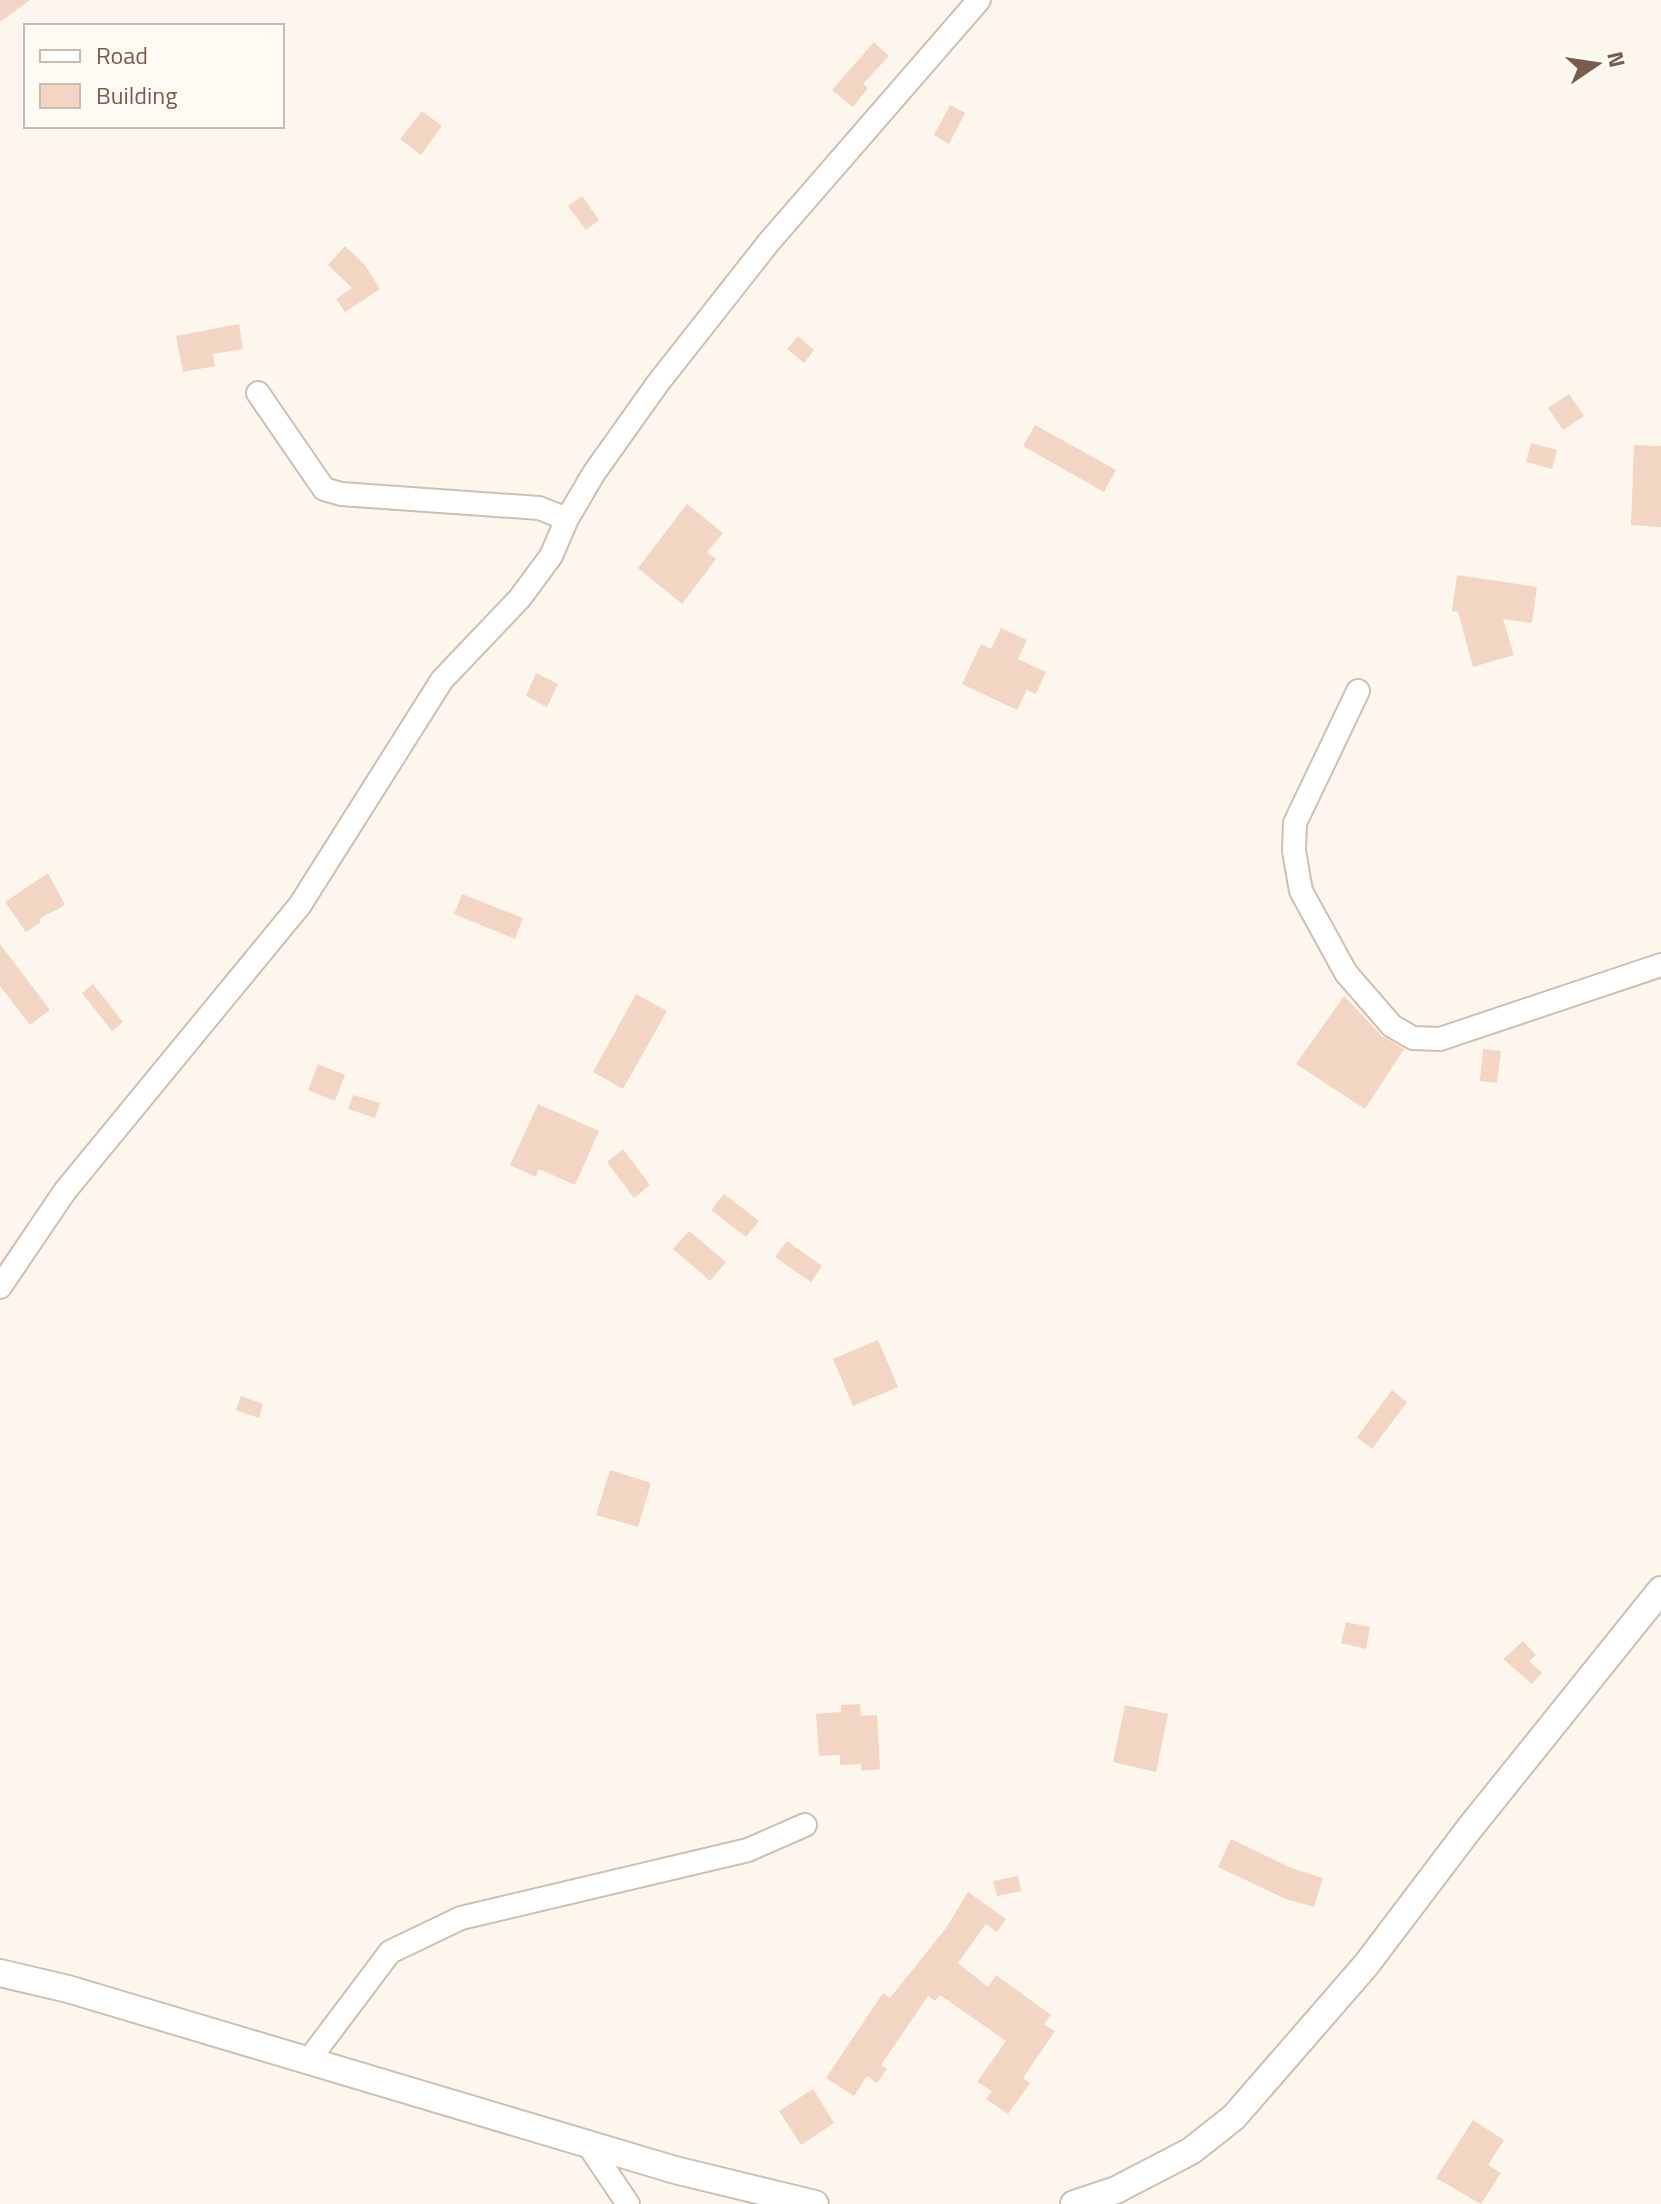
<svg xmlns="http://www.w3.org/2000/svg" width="1661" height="2204" font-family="'Titillium Web',sans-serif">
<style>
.building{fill:#f3d5c3}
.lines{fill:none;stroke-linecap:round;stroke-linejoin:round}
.minor-casing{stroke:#d1beb0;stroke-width:26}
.tertiary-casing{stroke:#d1beb0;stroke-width:30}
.minor{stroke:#fff;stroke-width:22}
.tertiary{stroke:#fff;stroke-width:26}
</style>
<rect width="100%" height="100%" fill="#fdf6ec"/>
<!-- building -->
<path class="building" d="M0,0h30l-30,22z
M874,42l15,14 -26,28 5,4 -15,19 -21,-17z
M950,105l15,8 -16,31 -15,-9z
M422,111l20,15 -21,29 -21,-16z
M582,196l17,24 -13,10 -18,-24z
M345,246l20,19 15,24 -35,23 -9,-13 16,-11 -24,-23z
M239,324l4,25 -30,5 2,12 -32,6 -7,-36z
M798,336l16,14 -10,13 -17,-14z
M1569,394l15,22 -21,14 -15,-22z
M1035,425l81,45 -12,22 -81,-46z
M1531,443l26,7 -5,19 -26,-7z
M1634,445l27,1v81l-30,-2z
M687,504l36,29 -16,19 9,7 -34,45 -44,-36z
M1457,575l80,12 -5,36 -29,-4 11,36 -41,12 -15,-55 -6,-1z
M1001,628l26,12 -9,19 28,13 -10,22 -9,-4 -10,20 -55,-26 19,-40 10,5z
M536,673l22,11 -11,23 -21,-11z
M48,873l17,32 -26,14 2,3 -15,10 -21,-30z
M462,894l61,24 -8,21 -61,-25z
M0,944l50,66 -20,15 -30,-39z
M93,984l30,38 -11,9 -30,-38z
M636,994l31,17 -44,78 -30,-17z
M1344,996l38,40 22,13 -39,60 -69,-45z
M1483,1049l18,2 -4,32 -17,-2z
M318,1064l27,11 -10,26 -27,-11z
M353,1095l27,8 -5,15 -27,-9z
M538,1104l61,27 -24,54 -36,-16 -3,8 -26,-12z
M623,1149l27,36 -16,13 -27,-36z
M724,1194l35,27 -13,16 -35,-27z
M689,1231l37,31 -16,19 -37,-32z
M787,1241l35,25 -11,16 -36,-25z
M878,1340l20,47 -45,19 -20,-47z
M1392,1390l15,12 -35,47 -15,-12z
M241,1396l22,8 -4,14 -23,-8z
M610,1470l41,13 -13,44 -42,-12z
M1346,1622l24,5 -4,22 -25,-6z
M1523,1641l13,14 -7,6 13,12 -10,11 -29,-25z
M860,1704l1,12 16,-1 3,54 -19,2v-7l-21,1v-10l-21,1 -3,-42 25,-2v-7z
M1125,1705l43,9 -12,58 -43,-10z
M1231,1839l60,29 32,10 -9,29 -28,-8 -68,-32z
M1018,1876l3,15 -24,5 -4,-15z
M968,1892l38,27 -9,13 -11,-8 -28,39 30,24 8,-12 55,40 -7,9 11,7 -32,47 7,5 -22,31 -22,-15 6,-8 -15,-9 29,-41 -66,-46 -5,6 -7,-5 -47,69 6,4 -10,14 -10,-7 -13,20 -28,-18 57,-85 7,5 56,-70z
M813,2089l21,34 -33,22 -22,-34z
M1473,2120l31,20 -16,25 13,8 -20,31 -45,-26z"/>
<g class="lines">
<!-- minor casing -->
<g class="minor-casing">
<path id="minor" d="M258,393l66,96 17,5 198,14 28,11
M1358,691l-63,132 -1,28 7,40 45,82 46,53 21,12 27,1 221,-74
M0,1287l65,-96 235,-286 142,-225 78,-82 31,-42 16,-37 27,-46 64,-90 111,-141 210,-242
M308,2061l82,-109 71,-34 287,-68 57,-25
M587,2143l41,61"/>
</g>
<!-- tertiary casing -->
<g class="tertiary-casing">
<path id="tertiary" d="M0,1973l68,16 607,181 140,34
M1074,2204l42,-14 75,-39 43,-34 132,-152 103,-136 192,-239"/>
</g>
<!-- minor -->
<use href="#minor" class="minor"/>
<!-- tertiary -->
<use href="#tertiary" class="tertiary"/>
</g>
<!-- legend -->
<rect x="24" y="24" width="260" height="104" fill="#fffaf3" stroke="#cabbb1" stroke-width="2"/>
<rect x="40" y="50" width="40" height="12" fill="#ffffff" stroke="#cabbb1" stroke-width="2"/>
<text x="96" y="64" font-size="24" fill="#7a5c4d">Road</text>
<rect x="40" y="84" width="40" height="24" fill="#f3d5c3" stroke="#cabbb1" stroke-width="2"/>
<text x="96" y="104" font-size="24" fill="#7a5c4d">Building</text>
<!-- north arrow -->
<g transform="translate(1597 64) rotate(77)" stroke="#fffaf3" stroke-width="6" paint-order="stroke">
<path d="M0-6L14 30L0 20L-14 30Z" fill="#7a5c4d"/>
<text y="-12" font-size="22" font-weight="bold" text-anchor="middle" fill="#7a5c4d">N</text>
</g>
</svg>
